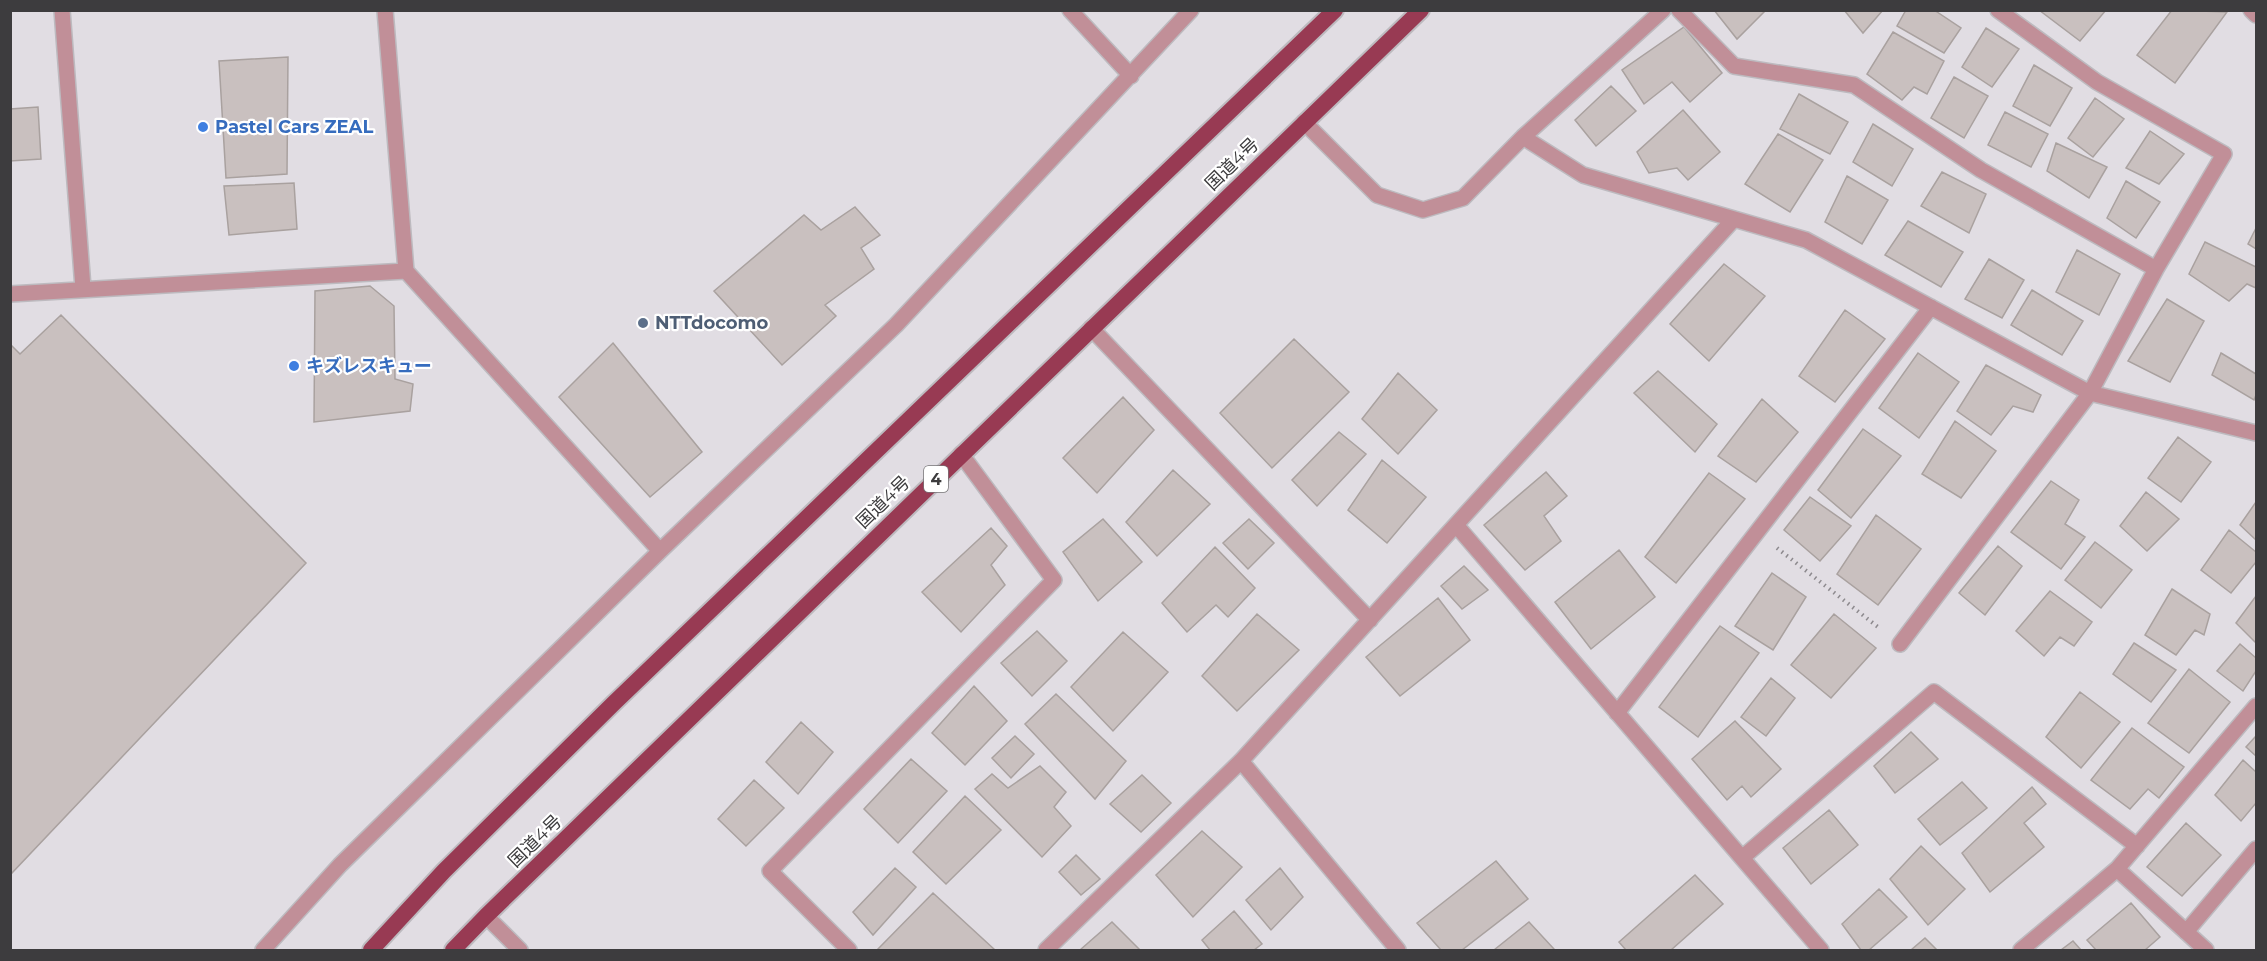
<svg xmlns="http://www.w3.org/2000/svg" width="2267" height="961" font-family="Montserrat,'Noto Sans JP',sans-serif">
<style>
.building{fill:#c9c0bf;stroke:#a9a19f;stroke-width:1.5}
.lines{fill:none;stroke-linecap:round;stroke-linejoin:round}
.minor-casing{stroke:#bdbabf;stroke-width:18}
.trunk-casing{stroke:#bdbabf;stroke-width:20}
.path{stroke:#8d8a8e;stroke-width:4;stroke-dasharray:1.5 4.5;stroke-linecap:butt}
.minor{stroke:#c18f98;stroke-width:15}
.trunk{stroke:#983a53;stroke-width:16}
.shop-dot{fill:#3f7fe0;stroke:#fff;stroke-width:2}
.service-dot{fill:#5c6f8a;stroke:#fff;stroke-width:2}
.labels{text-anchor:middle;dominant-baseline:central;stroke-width:4.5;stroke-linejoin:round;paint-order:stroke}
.shield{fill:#fff;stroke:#777678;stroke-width:1.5}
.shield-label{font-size:16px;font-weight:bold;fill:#3d3c3e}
.shop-label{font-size:18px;font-weight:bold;fill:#366cbe;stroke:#fff;text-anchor:start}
.street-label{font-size:18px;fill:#3d3c3e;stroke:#fff}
.service-label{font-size:18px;font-weight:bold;fill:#4e5e75;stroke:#fff;text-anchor:start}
</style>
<rect width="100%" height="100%" fill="#e1dde3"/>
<!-- building -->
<path class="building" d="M1714,10h52l-29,29z
M1844,10h39l-20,23z
M1906,10h28l27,18 -17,25 -47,-27z
M2039,10h67l-26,31z
M2172,10l55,2 -52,71 -38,-28z
M1684,27l38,46 -32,29 -18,-20 -28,22 -22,-34z
M1986,28l33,21 -27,38 -30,-20z
M1893,32l51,29 -17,33 -13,-7 -12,13 -35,-26z
M288,57l-1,117 -61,4 -7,-117z
M2034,65l38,23 -22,38 -37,-20z
M1954,77l34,19 -24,42 -33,-20z
M1611,86l25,25 -40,35 -21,-26z
M1799,94l49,28 -18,32 -50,-25z
M2095,98l29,21 -31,38 -25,-19z
M38,107l3,52 -31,2v-52z
M1683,110l37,42 -32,28 -11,-12 -28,5 -12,-21z
M2005,112l43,22 -17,33 -43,-22z
M1873,124l40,25 -21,37 -39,-24z
M2150,131l34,23 -25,30 -33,-16z
M1778,134l45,26 -33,52 -45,-28z
M2056,143l51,24 -18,31 -42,-27z
M1942,172l44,22 -17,39 -48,-27z
M1847,176l41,24 -26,44 -37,-22z
M2126,181l34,21 -24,36 -29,-20z
M294,183l3,46 -68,6 -5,-49z
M855,207l25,28 -19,13 13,21 -49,36 11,11 -54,49 -68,-74 90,-76 17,15z
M1908,221l55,31 -22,35 -56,-32z
M2256,228v21l-8,-5z
M2205,242l51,25v21l-9,-4 -18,17 -40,-27z
M2077,250l43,24 -21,41 -43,-23z
M1989,259l35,21 -22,38 -37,-19z
M1724,264l41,32 -56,65 -39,-37z
M370,286l24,20 1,73 18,5 -3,27 -96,11 1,-131z
M2032,290l51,31 -21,34 -51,-30z
M2167,299l37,22 -34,61 -42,-21z
M1845,310l40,29 -50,63 -36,-26z
M61,315l245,248 -296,312v-531l10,10z
M1294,339l55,53 -77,76 -52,-55z
M613,343l89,109 -52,45 -91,-100z
M1918,353l41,29 -40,56 -40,-30z
M2221,353l35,21v21l-2,5 -42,-25z
M1986,365l55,30 -8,17 -20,-6 -22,29 -34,-24z
M1658,371l59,53 -22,28 -61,-59z
M1398,373l39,37 -39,44 -36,-35z
M1123,397l31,33 -57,63 -34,-35z
M1762,399l36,33 -42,50 -38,-26z
M1955,421l41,30 -35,47 -39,-24z
M1863,429l38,27 -50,62 -33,-28z
M1339,432l27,22 -49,52 -25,-26z
M2178,437l33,25 -30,40 -33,-24z
M1382,460l44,37 -39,46 -39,-33z
M1173,470l37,34 -53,52 -31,-34z
M1546,472l21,24 -23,20 17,25 -36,29 -41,-45z
M1709,473l36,26 -69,84 -31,-26z
M2051,481l28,19 -14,24 20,13 -24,32 -50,-37z
M2146,492l33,27 -32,32 -27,-25z
M1810,497l41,29 -31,35 -36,-31z
M2256,502v38l-16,-15z
M1876,515l45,34 -43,56 -41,-31z
M1103,519l39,43 -44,39 -35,-49z
M1249,519l25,24 -26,26 -25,-26z
M991,528l16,18 -16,19 14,20 -44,47 -39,-40z
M2229,530l27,22v10l-25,31 -30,-23z
M2095,542l37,28 -31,38 -36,-28z
M1998,546l24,20 -37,49 -26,-22z
M1215,547l40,41 -27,29 -12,-12 -29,27 -25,-29z
M1619,550l36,47 -64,52 -36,-47z
M1464,566l24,24 -26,19 -21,-23z
M1772,573l34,24 -33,53 -38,-24z
M2172,589l38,25 -6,21 -9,-5 -19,25 -31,-20z
M2050,591l42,31 -18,24 -14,-9 -16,19 -28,-25z
M2256,596v47l-20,-20z
M1438,598l32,42 -70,56 -34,-39z
M1257,614l42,36 -62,61 -35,-35z
M1834,614l42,34 -45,50 -40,-33z
M1720,626l39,27 -61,84 -39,-30z
M1037,631l30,30 -35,35 -31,-33z
M1123,632l45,40 -55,59 -42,-44z
M2134,643l42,27 -25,32 -38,-28z
M2240,644l16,14v13l-13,20 -26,-20z
M2189,669l41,33 -41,51 -41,-30z
M1771,678l24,20 -29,38 -25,-19z
M974,686l33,35 -42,44 -33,-32z
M2080,692l40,30 -39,46 -35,-31z
M1056,694l70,67 -31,38 -70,-75z
M1735,721l46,48 -30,28 -9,-11 -15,14 -35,-41z
M801,722l32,30 -35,42 -32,-32z
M2132,728l52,39 -25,31 -11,-9 -18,20 -39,-29z
M1911,732l27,27 -43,34 -21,-27z
M1015,736l19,18 -23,24 -19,-20z
M2256,736v20l-10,-9z
M911,759l36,32 -49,52 -34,-34z
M2243,760l13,12v31l-15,18 -26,-26z
M1040,766l26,26 -12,15 17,19 -29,31 -67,-68 17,-15 16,14z
M1142,775l29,28 -30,29 -31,-28z
M754,780l30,28 -38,38 -28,-27z
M1962,782l25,26 -47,37 -22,-26z
M2032,787l14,17 -22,19 20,24 -54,45 -28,-39z
M965,796l36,34 -55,54 -33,-32z
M1829,810l29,35 -47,39 -28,-36z
M2186,823l35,32 -39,41 -35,-29z
M1202,831l40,36 -49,50 -37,-42z
M1921,846l44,43 -37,36 -38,-46z
M1076,855l24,24 -19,16 -22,-23z
M1496,861l32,38 -66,51h-21l-24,-27z
M895,868l21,19 -43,48 -20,-23z
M1280,868l23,29 -32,33 -25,-30z
M1695,875l28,29 -52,46h-45l-7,-8z
M1879,889l28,28 -38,33h-8l-19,-26z
M933,893l62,57h-118z
M2131,903l29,34 -15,13h-49l-9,-10z
M1234,911l28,33 -8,6h-44l-8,-10z
M1112,922l28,28h-60z
M1529,922l25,27 -2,1h-58z
M1925,938l12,12h-26z
M2073,941l8,9h-20z"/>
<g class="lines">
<!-- minor casing -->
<g class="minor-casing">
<path id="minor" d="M62,10l21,278
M385,10l21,261 254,280
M1070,10l61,66
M1679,10l55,56 120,19 127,85 175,99
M2251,10l5,5
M1304,122l73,73 46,15 40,-12 60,-61 140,-127
M1523,137l60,38 223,65 284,153 166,40
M10,294l396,-23
M1091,328l279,292
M1456,525l365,425
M1900,644l190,-251 66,-124 68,-115 -127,-72 -99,-72
M1617,713l314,-406
M1241,761l157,189
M1742,858l192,-166 203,154
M2117,869l89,81
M486,916l34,34
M2186,932l70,-83
M263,950l77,-85 320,-314 236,-226 295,-315
M849,950l-79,-79 284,-291 -93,-126
M1046,950l195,-189 493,-542
M2021,950l96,-81 139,-163"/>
</g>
<!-- trunk casing -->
<g class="trunk-casing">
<path id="trunk" d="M371,950l73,-79 170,-168 721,-693
M453,950l33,-34 935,-906"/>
</g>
<!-- path -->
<path class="path" d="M1777,548l101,79"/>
<!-- minor -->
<use href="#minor" class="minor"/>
<!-- trunk -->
<use href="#trunk" class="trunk"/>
</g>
<!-- markers -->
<g class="shop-dot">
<circle cx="203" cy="127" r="6"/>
<circle cx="294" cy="366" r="6"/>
</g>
<circle class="service-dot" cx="643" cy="323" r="6"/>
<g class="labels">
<!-- shield labels -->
<rect class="shield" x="924" y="466" width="24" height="26" rx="4.5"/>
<g class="shield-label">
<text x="936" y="479">4</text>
</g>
<!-- shop labels -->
<g class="shop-label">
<text x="215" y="127">Pastel Cars ZEAL</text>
<text x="306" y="366">キズレスキュー</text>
</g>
<!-- street labels -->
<g class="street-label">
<text transform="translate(1232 164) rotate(-44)">国道4号</text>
<text transform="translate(883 502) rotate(-44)">国道4号</text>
<text transform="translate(535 841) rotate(-44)">国道4号</text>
</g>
<!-- service labels -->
<g class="service-label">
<text x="655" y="323">NTTdocomo</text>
</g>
</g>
<!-- border -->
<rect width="2267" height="961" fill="none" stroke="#3d3c3e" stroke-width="24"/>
</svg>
